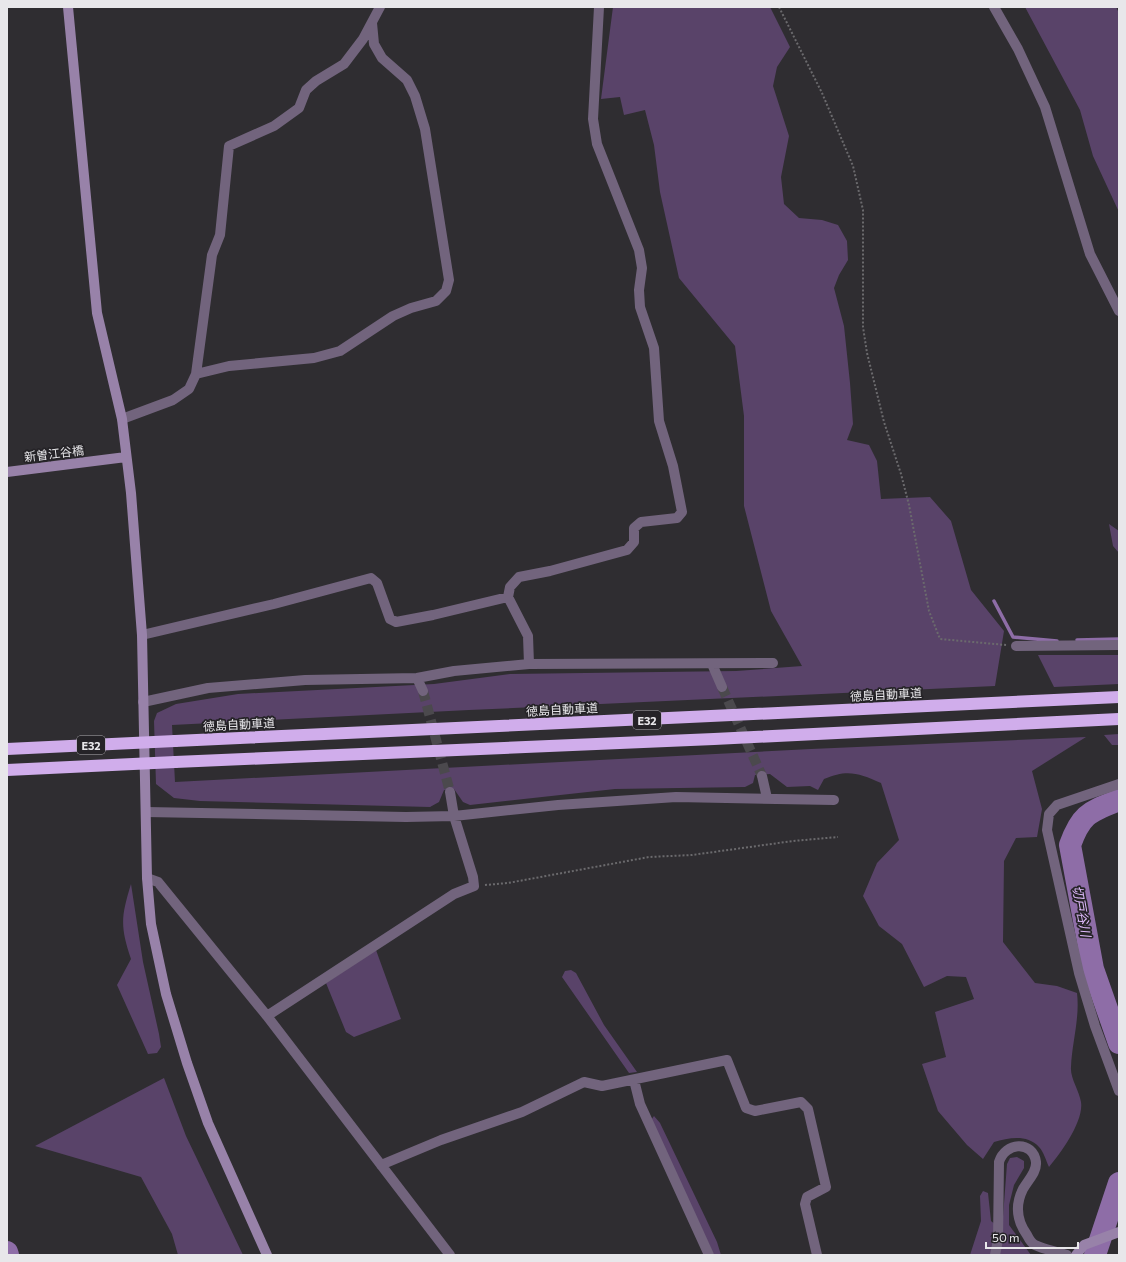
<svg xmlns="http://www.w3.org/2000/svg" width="1126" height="1262" font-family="Commissioner,'Noto Sans JP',sans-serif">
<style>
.green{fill:#594369}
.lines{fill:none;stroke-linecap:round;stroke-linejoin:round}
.stream{stroke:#8e6da7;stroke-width:3.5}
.river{stroke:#8e6da7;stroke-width:22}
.street-tunnel{stroke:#4b494d;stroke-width:10;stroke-dasharray:10 5;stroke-linecap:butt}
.path{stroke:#6b6a6d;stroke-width:2;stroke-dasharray:2 2;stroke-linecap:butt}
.street{stroke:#72647d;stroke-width:10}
.secondary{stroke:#9882a9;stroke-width:10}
.highway{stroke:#d0adeb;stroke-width:12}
.highway-bridge{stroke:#d0adeb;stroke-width:12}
.labels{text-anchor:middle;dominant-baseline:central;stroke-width:3.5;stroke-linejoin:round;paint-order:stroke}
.shield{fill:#252327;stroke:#aeacb0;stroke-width:1}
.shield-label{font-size:11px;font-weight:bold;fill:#e8e7ea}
.street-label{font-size:12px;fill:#e8e7ea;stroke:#252327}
.water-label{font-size:13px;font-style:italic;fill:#e1bcfe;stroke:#252327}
</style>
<rect width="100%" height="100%" fill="#2f2d31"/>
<!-- green -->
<path class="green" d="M613,7h157l20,40 -13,20 -4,19 16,50 -8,41 3,27 15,14 23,2 16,5 9,16 1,19 -9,15 -5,13 10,38 6,57 3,41 -6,16 22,5 8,16 4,38 49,-2 21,24 20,69 33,41 -9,55 -526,24 -297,15 3,57 636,-33 275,-12 -54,34 10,38 -5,28 -21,1 -12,23 -1,81 32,41 22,3 20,7c3,25 -5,49 -6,74 -1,11 8,23 10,35 3,19 -20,51 -32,65 -3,-6 -5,-15 -10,-20 -12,-13 -30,-9 -45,-5l-11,17 -16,-14 -29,-34 -16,-47 24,-7 -11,-45 39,-13 -8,-22 -19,-1 -23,11 -22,-43 -23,-18 -16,-30 14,-33 22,-23 -18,-57c-22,-10 -34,-14 -57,-4l-6,11 -8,-4 -23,1 -17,-13 -15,1 -2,8 -8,4 -130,2 -145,16 -7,-3 -9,-13 -10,1 -5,12 -9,5 -230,-6 -26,-3 -18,-14 -2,-63 3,-8 19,-9 62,-10 196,-10 76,-10 226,-3 66,-5 -31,-55 -27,-105v-90l-9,-70 -56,-68 -19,-86 -6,-47 -9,-35 -21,5 -4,-18 -19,2z
M1025,7h91l3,6v199l-26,-56 -13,-46z
M1109,524l10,7v22l-6,-7z
M1038,655h81v29l-65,3z
M1119,734v11h-7l-8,-10z
M131,884l12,78 16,72 2,13 -4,6 -9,1 -31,-69 14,-26c-11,-33 -10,-42 0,-75z
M376,950l25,69 -47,18 -8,-5 -20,-49z
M571,970l5,3 28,52 33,47 -8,1 -67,-96 3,-6z
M164,1078l22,58 57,119h-65l-6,-21 -31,-57 -106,-31z
M654,1116l6,7 57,119 4,13h-7l-63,-135z
M1017,1157l7,4v7l-10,17 -5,20v20l22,30h-61l11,-34 -1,-25 3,-5 5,2 3,28 11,9 5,-66 3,-6z"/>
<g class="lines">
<!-- stream -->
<path class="stream" d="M994,601l19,36 44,4
M1077,640l42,-1"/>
<!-- river -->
<path class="river" d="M1119,800c-30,12 -38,14 -49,45l23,124 26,74
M7,1252l1,3
M1095,1255l24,-72"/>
<!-- street-tunnel -->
<path class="street-tunnel" d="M722,687l40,89
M423,691l27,101"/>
<!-- path -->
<path class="path" d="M779,7l43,86 31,73 10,44v117l4,26 17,69 17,52 8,31 20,106 11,28 66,6
M485,885l23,-2 141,-26 43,-2 101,-14 45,-4"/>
<!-- street -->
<path class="street" d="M994,7l24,42 27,58 45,147 29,57
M196,374l33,-8 85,-8 26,-7 53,-35 18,-8 25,-7 10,-10 3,-11 -24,-151 -10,-33 -8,-16 -25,-22 -8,-14 -2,-21
M122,419l51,-19 16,-11 7,-15 16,-119 8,-20 9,-89 45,-20 25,-18 7,-18 10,-9 28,-17 19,-25 17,-32
M508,597l2,-10 9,-10 31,-6 77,-21 7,-8v-14l7,-6 36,-4 5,-6 -9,-46 -14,-45 -5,-73 -14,-41 -1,-17 3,-22 -3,-18 -42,-106 -4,-25 6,-112
M142,635l132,-31 97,-26 6,5 13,36 6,3 37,-7 75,-18 20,39 1,28
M1016,646l103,-1
M712,664l10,23
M417,678l6,13
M143,702l65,-14 97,-8 112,-2 37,-7 75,-7 244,-1
M762,776l5,22
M1119,784l-62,21 -8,9 -2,16 32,143 16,53 24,65
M146,812l260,5 48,-1 104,-11 118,-8 158,3
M147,878l11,4 109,134 183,239
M267,1016l187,-122 20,-8 -1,-9 -19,-61 -4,-24
M634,1080l6,24 69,151
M381,1165l60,-25 81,-28 62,-30 18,4 125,-26 19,48 9,3 46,-9 7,7 18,78 -19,10 -2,7 12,51
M995,1255l3,-15 1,-78c6,-20 34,-22 37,0 1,10 -8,18 -13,27 -8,16 -6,32 4,46 2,4 4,8 8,10 10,5 21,6 32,10"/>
<!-- secondary -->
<path class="secondary" d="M68,7l29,306 25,106 9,74 11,142 5,243 4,46 15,70 21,69 21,60 59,132
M7,472l119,-15
M1076,1255l8,-10 35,-13"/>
<!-- highway -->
<path class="highway" d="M175,741l944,-44
M175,762l539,-23 405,-20"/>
<!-- highway-bridge -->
<path class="highway-bridge" d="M7,749l168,-8
M7,770l168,-8"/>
</g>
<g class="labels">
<!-- shield labels -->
<g class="shield">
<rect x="633" y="711" width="28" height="18" rx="3"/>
<rect x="77" y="736" width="28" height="18" rx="3"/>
</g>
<g class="shield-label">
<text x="647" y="720">E32</text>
<text x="91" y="745">E32</text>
</g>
<!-- street labels -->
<g class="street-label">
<text transform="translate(54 453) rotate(-7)">新曽江谷橋</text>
<text transform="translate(886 694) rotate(-3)">徳島自動車道</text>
<text transform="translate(562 709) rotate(-3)">徳島自動車道</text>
<text transform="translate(239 724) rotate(-3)">徳島自動車道</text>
</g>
<!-- water labels -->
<g class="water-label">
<text transform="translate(1082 911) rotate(80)">切戸谷川</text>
</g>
</g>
<!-- border -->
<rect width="1126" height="1262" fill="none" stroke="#e8e7ea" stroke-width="16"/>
<!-- scale -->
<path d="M986 1242v6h92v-6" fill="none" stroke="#e8e7ea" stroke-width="2"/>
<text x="992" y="1242" font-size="12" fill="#e8e7ea" stroke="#252327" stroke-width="3" paint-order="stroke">50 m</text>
</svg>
